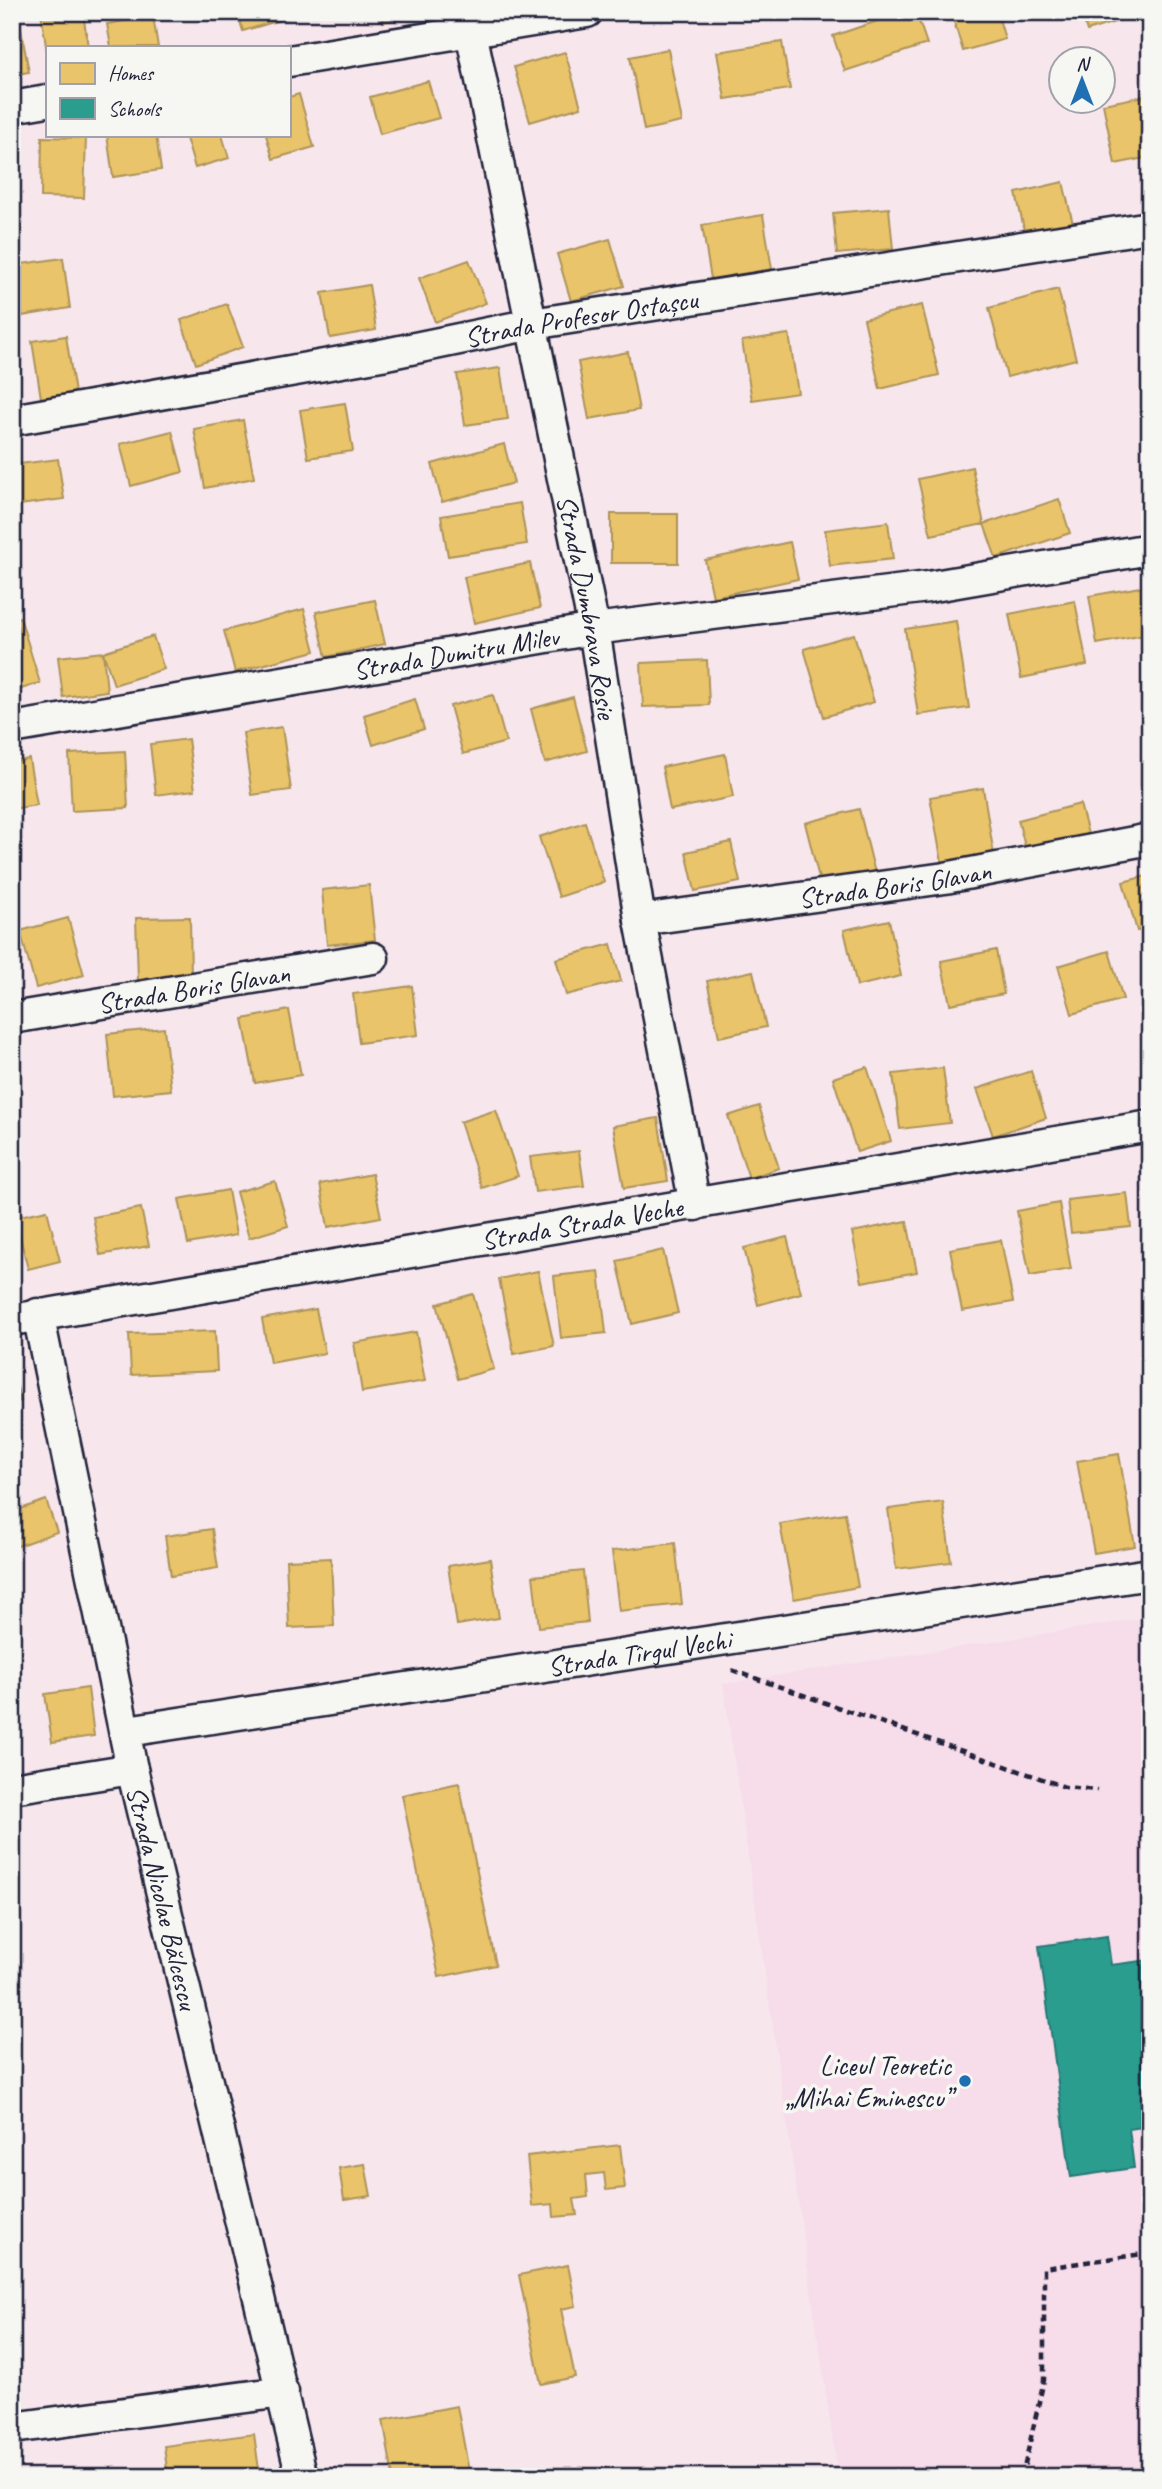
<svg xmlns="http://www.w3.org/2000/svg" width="1162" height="2489" font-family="Caveat,sans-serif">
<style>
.built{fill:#f7dcea}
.homes{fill:#e9c46a;stroke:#ad935c;stroke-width:2}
.schools{fill:#2a9d8f;stroke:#287876;stroke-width:2}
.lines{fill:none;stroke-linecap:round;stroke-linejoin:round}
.minor-casing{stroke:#22223b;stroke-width:35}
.path{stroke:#22223b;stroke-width:4.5;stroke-dasharray:7 5;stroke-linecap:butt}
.minor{stroke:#f6f6f2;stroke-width:30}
.poi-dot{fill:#1f6fb2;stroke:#f6f6f2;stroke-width:2.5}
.labels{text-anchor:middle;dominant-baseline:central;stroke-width:7;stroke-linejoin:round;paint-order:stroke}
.street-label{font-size:28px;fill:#22223b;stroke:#f6f6f2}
.poi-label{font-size:28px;fill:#22223b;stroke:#f6f6f2;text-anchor:end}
</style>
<rect width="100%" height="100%" fill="#f7e7ed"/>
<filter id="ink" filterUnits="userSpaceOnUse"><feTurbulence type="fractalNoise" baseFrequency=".0143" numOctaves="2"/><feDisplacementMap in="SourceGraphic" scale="14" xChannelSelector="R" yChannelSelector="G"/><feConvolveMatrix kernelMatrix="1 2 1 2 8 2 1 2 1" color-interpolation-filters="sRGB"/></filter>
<g filter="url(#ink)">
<!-- built -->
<path class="built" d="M1150,1617v860h-312l-115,-793z"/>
<!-- homes -->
<path class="homes" d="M41,12h42l5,35h-41v6z
M237,12h51l2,5 -47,14z
M381,12h46l-44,10z
M904,12h12l11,32 -82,27 -12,-35z
M951,12h46l8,27 -42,12z
M1081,12h58l1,2 -53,17z
M153,16l5,31h-47l-4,-23z
M20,24l9,48 -17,3v-49z
M782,42l8,47 -65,10 -8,-47z
M668,49l14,73 -38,8 -14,-73z
M565,52l16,55 -51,15 -16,-55z
M428,81l11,37 -59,16 -10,-37z
M299,94l15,53 -41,12 -7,-24h23v-38z
M1150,95v62l-35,7 -12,-60z
M107,135h49l5,35 -48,7z
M185,135h37l7,23 -34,10z
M42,137l44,1 -2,60 -43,-1z
M1063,182l12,50 -48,11 -11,-50z
M889,208l4,41 -56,5 -4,-41z
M763,215l9,54 -61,10 -9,-54z
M610,239l14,47 -53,15 -14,-47z
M63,258l7,50 -48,8 -8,-51z
M469,260l17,43 -51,19 -16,-44z
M369,285l7,45 -46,8 -8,-45z
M1058,289l18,70 -69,18 -18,-69z
M227,304l16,43 -47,17 -15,-44z
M922,305l17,70 -59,14 -16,-70z
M789,334l9,59 -46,7 -10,-59z
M66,336l9,57 -34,5 -9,-57z
M628,352l11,58 -50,9 -11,-57z
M500,368l8,51 -43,6 -8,-51z
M345,403l8,48 -45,7 -8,-48z
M243,420l11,58 -49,10 -11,-59z
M172,431l11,41 -52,14 -11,-42z
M504,444l10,39 -72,19 -10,-38z
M58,459l6,40 -52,7v-41z
M972,467l12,57 -53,11 -13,-56z
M1059,499l11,34 -74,25 -12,-34z
M520,503l7,41 -79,12 -7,-40z
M611,514h67v49h-67z
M888,522l5,37 -63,7 -5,-36z
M790,542l8,37 -85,18 -8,-37z
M530,563l10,45 -66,15 -10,-46z
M1146,586l4,48 -53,10 -8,-48z
M375,600l10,44 -59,13 -10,-45z
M1075,601l12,64 -66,13 -12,-64z
M304,609l11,42 -80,21 -11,-41z
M20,617l20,66 -28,9v-73z
M956,621l13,87 -51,7 -13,-86z
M854,634l20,68 -50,15 -20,-68z
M153,636l11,33 -50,16 -11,-33z
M103,652l4,39 -44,6 -5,-40z
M707,660l2,45 -66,2 -2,-44z
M493,695l13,47 -43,12 -13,-48z
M573,697l14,54 -42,12 -14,-54z
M415,699l9,30 -51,16 -9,-30z
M282,727l9,63 -39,5 -9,-62z
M188,739l7,51 -39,5 -6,-51z
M125,751l3,57 -56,3 -3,-57z
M725,754l8,43 -63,13 -8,-43z
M29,759l8,46 -25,4v-47z
M983,788l11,67 -52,8 -12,-66z
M1080,804l12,45 -62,16 -12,-45z
M859,809l16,64 -54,13 -16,-63z
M585,822l19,60 -45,15 -20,-60z
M731,842l9,40 -45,9 -9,-39z
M1150,875v53l-13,3 -14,-49z
M369,885l6,55 -48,5 -5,-55z
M190,917l1,62 -53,1 -2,-62z
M68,918l16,57 -48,13 -16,-57z
M889,920l12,56 -44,10 -13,-56z
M611,944l10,37 -55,14 -10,-36z
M996,950l8,44 -54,10 -9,-43z
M1109,951l14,48 -51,15 -14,-48z
M753,971l13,56 -47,10 -12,-56z
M412,986l6,49 -59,8 -6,-49z
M289,1010l12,65 -46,8 -12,-64z
M164,1028l7,62 -58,6 -6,-62z
M867,1067l24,74 -34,11 -24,-74z
M943,1068l7,55 -50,6 -7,-55z
M1031,1071l15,47 -53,18 -16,-47z
M759,1106l20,62 -30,10 -21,-62z
M496,1110l22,66 -36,12 -22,-66z
M658,1118l10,63 -44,7 -11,-62z
M579,1151l5,35 -49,6 -5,-35z
M372,1174l9,43 -53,10 -8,-43z
M275,1181l13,45 -39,12 -13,-46z
M228,1190l8,45 -48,9 -9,-45z
M1127,1193l4,34 -60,6 -4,-33z
M1059,1203l12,66 -41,7 -13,-65z
M141,1208l8,38 -49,9 -7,-38z
M47,1210l13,51 -32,8 -13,-52z
M907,1221l10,51 -55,10 -10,-50z
M787,1237l14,56 -43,12 -14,-57z
M1001,1240l12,62 -51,9 -12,-62z
M663,1250l15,63 -46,11 -15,-63z
M538,1271l16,75 -40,8 -15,-75z
M599,1271l7,62 -45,5 -7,-62z
M473,1294l21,75 -36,10 -21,-75z
M316,1309l9,44 -55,10 -8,-44z
M215,1331l2,40 -86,4 -2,-41z
M416,1332l9,49 -63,11 -8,-49z
M12,1369l9,32 -9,2z
M1119,1454l16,92 -41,7 -17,-92z
M46,1500l11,32 -45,16v-36z
M943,1502l8,60 -55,7 -8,-60z
M845,1513l13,74 -64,12 -14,-75z
M212,1529l6,39 -47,8 -6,-40z
M675,1543l7,61 -63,7 -7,-60z
M331,1558l3,68 -45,2 -3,-68z
M490,1559l9,59 -42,7 -9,-59z
M583,1571l5,51 -49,5 -6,-51z
M88,1688l6,48 -42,6 -7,-48z
M459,1783l37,182 -57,12 -37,-182z
M620,2145l5,43 -19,2 -2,-17 -18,2 2,22 -14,2 3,16 -23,2 -1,-13 -21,2 -5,-50z
M365,2164l6,32 -27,4 -5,-32z
M568,2265l8,41 -15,3 14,68 -34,7 -22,-109z
M457,2406l13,71h-77l-10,-57z
M254,2434l6,43h-92l-4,-31z
M112,2470l1,7h-58z"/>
<!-- schools -->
<path class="schools" d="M1107,1936l4,29 39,-5v166l-21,3 5,39 -63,9 -32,-231z"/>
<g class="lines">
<!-- minor casing -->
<g class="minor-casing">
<g id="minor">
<path id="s1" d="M467,12l127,617 46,291 55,285"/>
<path d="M289,61l298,-49"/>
<path d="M12,107l35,-6"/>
<path id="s2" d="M12,420l369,-65 151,-31 618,-97"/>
<path id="s3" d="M12,728l582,-99 334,-42 222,-38"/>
<path id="s4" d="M640,920l305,-42 205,-39"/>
<path id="s5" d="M12,1018l361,-60"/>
<path id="s6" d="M38,1314l94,455 170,708"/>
<path id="s7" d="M12,1320l1138,-194"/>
<path id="s8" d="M127,1731l1023,-157"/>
<path d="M12,1788l120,-19"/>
<path d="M12,2428l271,-36"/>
</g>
</g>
<!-- path -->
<path class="path" d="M732,1670l333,117 32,3
M1022,2477l22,-97v-112l106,-15"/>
<!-- minor -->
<use href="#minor" class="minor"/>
</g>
</g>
<!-- markers -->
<circle class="poi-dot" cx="965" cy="2081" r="7"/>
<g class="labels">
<!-- street labels -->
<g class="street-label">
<text stroke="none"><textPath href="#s2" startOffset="578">Strada Profesor Ostașcu</textPath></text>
<text stroke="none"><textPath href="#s1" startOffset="607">Strada Dumbrava Roșie</textPath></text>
<text stroke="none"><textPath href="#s3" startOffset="450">Strada Dumitru Milev</textPath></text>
<text stroke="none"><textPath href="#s4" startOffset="257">Strada Boris Glavan</textPath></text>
<text stroke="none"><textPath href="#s5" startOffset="184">Strada Boris Glavan</textPath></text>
<text stroke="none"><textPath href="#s7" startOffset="578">Strada Strada Veche</textPath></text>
<text stroke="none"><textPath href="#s8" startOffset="518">Strada Tîrgul Vechi</textPath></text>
<text stroke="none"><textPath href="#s6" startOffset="597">Strada Nicolae Bălcescu</textPath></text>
</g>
<!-- poi labels -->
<g class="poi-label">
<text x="951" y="2065">Liceul Teoretic<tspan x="951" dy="32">„Mihai Eminescu”</tspan></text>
</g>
</g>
<!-- margin -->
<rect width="1162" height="2489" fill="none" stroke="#f6f6f2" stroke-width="42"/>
<rect x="21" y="21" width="1120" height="2447" fill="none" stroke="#22223b" stroke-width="2.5" filter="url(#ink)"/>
<!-- legend -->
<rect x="46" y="46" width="245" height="91" fill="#f6f6f2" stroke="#a1a1a9" stroke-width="2"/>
<rect x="60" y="63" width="35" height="21" fill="#e9c46a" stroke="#a1a1a9" stroke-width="2"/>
<text x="108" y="80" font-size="21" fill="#22223b">Homes</text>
<rect x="60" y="98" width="35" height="21" fill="#2a9d8f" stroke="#a1a1a9" stroke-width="2"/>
<text x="108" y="116" font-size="21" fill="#22223b">Schools</text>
<!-- north arrow -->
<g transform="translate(1082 80)"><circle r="33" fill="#f6f6f2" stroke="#a1a1a9" stroke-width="2"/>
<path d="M0-5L12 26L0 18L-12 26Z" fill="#1f6fb2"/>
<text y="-10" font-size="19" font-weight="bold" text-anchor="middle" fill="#22223b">N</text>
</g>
</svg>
